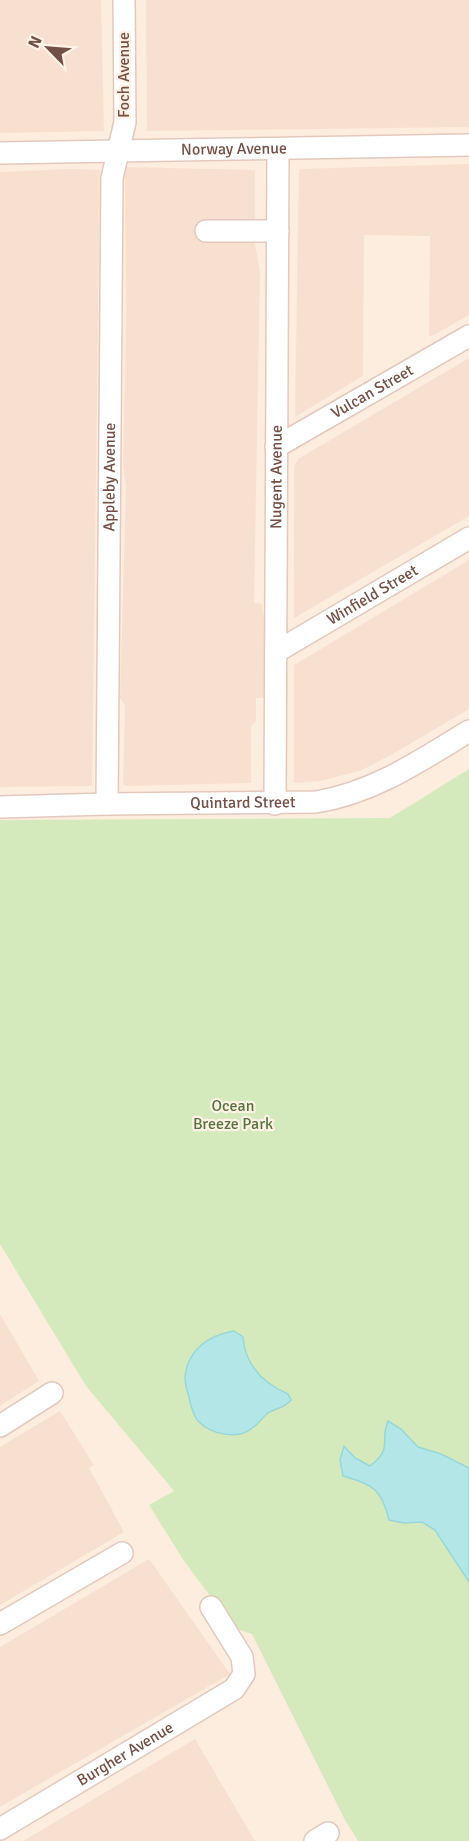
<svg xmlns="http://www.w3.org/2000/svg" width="469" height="1841" font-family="Signika,sans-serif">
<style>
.residential{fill:#f7e0cf}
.green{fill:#d5eabc}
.water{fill:#b2e6e7;stroke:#98d7d9;stroke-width:1.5}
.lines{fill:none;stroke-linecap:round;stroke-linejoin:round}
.minor-casing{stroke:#e3c9bd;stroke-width:24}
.minor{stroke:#fff;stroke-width:21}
.labels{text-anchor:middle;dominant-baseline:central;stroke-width:4.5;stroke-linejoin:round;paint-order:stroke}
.street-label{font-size:16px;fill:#735045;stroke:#fff1e5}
.park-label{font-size:16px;fill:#53743b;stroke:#fff1e5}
</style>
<rect width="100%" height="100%" fill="#fdedde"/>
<!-- residential -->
<path class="residential" d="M0,0h101l3,131 -104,2z
M146,0h323v127l-322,4z
M469,164v151l-35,20 -5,1 1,-100 -66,-1 -1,141 -68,41 4,-248z
M125,167l130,3v74l5,27 -6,332 8,1 4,31 -1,63h-9v23l-5,5v57l-124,3 -4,-2 2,-79 -5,-7 6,-209 -3,-26 3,-139z
M72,169l28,1 -8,616 -92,1v-615z
M469,358v158l-175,102v-152l4,-7z
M469,560v149l-78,46 -29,15 -41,11 -27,2v-118z
M0,1314l39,67 -39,25z
M60,1411l34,54 -5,3 35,64 -124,73v-158z
M149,1559l81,115 -230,133v-160z
M195,1739l60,102h-232z"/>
<!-- green -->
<path class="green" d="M469,769v1072h-111l-13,-21 -93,-186 -18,-6 -50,-67 -35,-56 25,-14 -88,-105 -86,-142v-424l390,-2z"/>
<!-- water -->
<path class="water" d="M234,1331l9,6c2,28 20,46 45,57l3,6c-9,10 -14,7 -23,13 -6,5 -11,12 -17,16 -14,11 -40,5 -52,-7 -5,-5 -9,-18 -10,-25 -2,-6 -4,-13 -4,-19 2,-28 24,-43 49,-47z
M388,1421l13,8 17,18 23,7 28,14v114l-34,-52 -13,-8 -18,1 -15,-3c-7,-30 -16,-36 -46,-44l-3,-16 4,-14 11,12 15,8c24,-19 9,-23 18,-45z"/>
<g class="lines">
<!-- minor casing -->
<g class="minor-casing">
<g id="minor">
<path id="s1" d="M0,153c156,-4 313,-4 469,-8"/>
<path d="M206,231h72"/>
<path id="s2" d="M276,447l193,-111"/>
<path id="s3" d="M276,652l193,-114"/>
<path id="s4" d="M107,804l5,-626 13,-56 -1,-122"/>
<path id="s5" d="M275,804l3,-654"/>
<path id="s6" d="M0,807l107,-3 209,-2c57,-9 104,-41 153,-71"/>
<path d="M0,1426l52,-33"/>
<path d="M0,1624l122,-71"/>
<path id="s7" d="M0,1829l234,-140 10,-15 -2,-17 -31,-50"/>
<path d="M315,1841l13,-8"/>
</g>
</g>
<!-- minor -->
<use href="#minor" class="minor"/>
</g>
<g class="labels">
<!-- street labels -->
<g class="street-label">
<text transform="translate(124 75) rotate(-90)">Foch Avenue</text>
<text stroke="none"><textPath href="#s1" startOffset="234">Norway Avenue</textPath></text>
<text stroke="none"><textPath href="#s2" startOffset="111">Vulcan Street</textPath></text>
<text stroke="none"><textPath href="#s4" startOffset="327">Appleby Avenue</textPath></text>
<text stroke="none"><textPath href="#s5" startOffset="327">Nugent Avenue</textPath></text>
<text stroke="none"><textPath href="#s3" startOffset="112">Winfield Street</textPath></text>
<text stroke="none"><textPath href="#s6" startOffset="243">Quintard Street</textPath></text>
<text stroke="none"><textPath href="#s7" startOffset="146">Burgher Avenue</textPath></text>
</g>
<!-- park labels -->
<g class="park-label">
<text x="233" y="1106">Ocean<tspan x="233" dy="18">Breeze Park</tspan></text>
</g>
</g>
<!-- north arrow -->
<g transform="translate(48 48) rotate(295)" stroke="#fff1e5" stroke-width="4.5" paint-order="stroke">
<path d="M0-4.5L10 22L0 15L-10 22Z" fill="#735045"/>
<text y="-9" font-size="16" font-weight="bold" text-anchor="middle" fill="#735045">N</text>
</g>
</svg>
